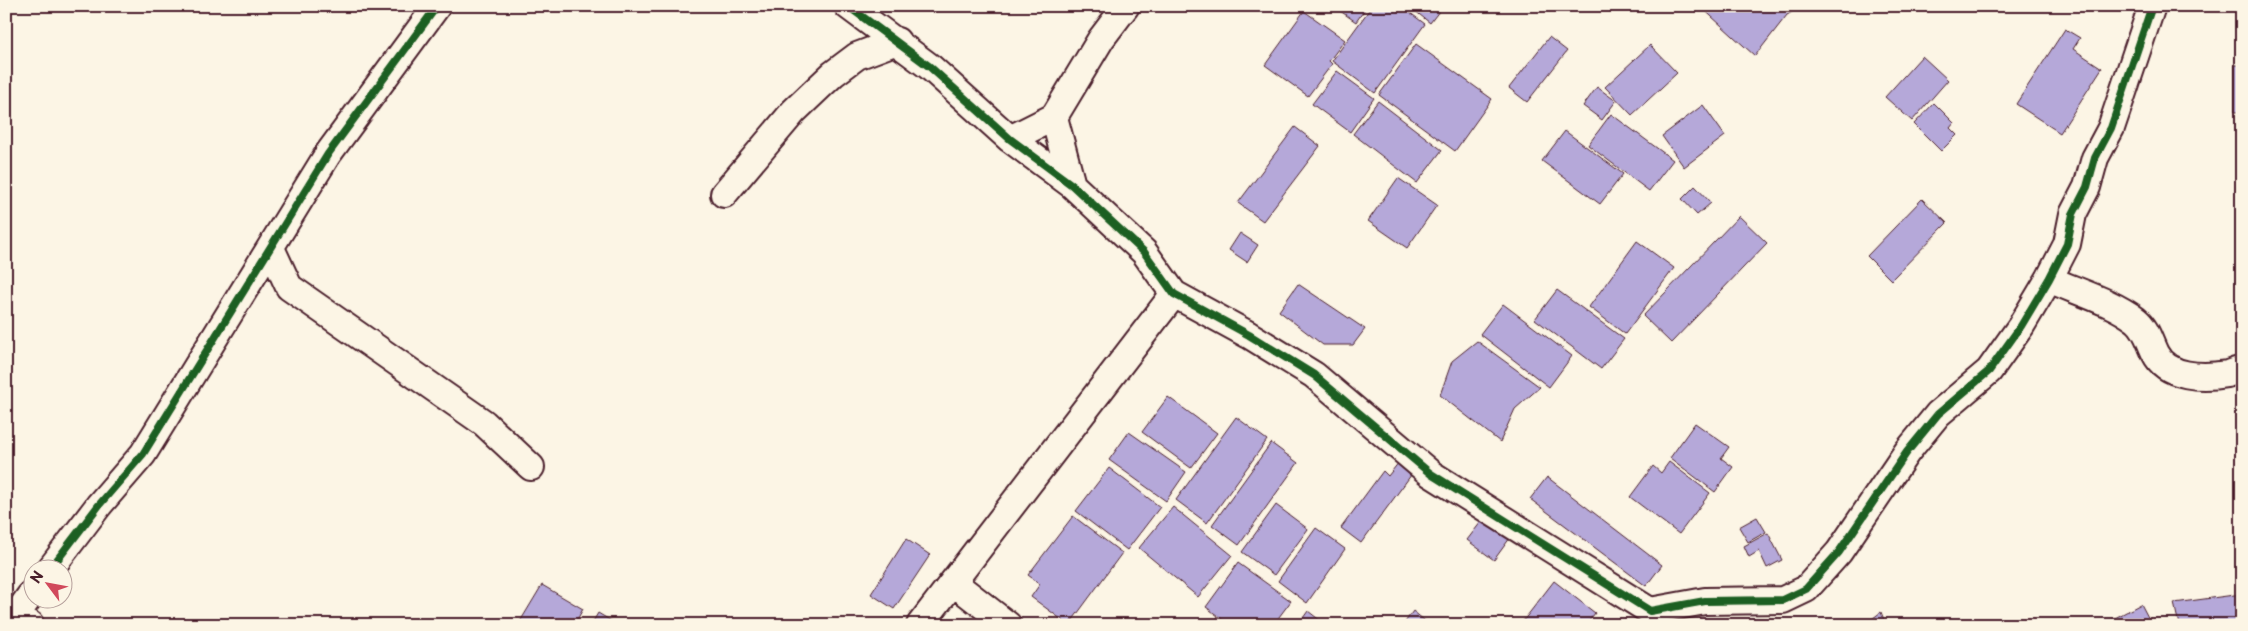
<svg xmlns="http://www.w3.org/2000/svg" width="2248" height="631" font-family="'Playpen Sans',sans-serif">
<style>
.building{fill:#b5a8d9;stroke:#4a1f2b}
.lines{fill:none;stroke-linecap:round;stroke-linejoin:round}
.minor-casing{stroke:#4a1f2b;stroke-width:30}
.tertiary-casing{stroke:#4a1f2b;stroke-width:31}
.minor{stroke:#fcf5e5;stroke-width:26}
.tertiary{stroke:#fcf5e5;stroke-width:28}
.cycleway-casing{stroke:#fcf5e5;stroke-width:11}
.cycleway{stroke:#1b5e20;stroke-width:8}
</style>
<rect width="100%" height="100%" fill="#fcf5e5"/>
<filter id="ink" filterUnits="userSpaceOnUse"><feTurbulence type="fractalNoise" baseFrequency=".02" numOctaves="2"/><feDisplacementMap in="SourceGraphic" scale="10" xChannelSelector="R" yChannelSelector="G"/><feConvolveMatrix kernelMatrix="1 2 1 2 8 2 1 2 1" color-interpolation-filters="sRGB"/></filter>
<g filter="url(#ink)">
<!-- building -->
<path class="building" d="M1333,6h34l-11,16z
M1372,6h29l24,18 -50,69 -43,-32z
M1409,6h34l-13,17z
M1700,6h102l-15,9 -32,41z
M1304,11l41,29 -16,21 3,3 -24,32 -43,-31z
M2065,29l15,9 -7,11 29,19 -42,65 -44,-29z
M1549,37l18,14 -40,51 -18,-14z
M1416,44l76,55 -37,52 -76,-56z
M1650,45l27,28 -45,42 -27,-28z
M1922,56l26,24 -36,41 -27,-24z
M2235,65h7v47h-7z
M1337,71l37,27 -24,34 -38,-28z
M1597,87l19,14 -14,19 -19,-14z
M1378,101l64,49 -25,33 -64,-49z
M1934,103l20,20 -4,5 7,7 -16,16 -27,-27z
M1703,105l22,31 -41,31 -22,-31z
M1611,114l62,46 -24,31 -61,-46z
M1295,127l25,19 -57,75 -25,-18z
M1565,131l58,43 -23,30 -58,-43z
M1398,178l39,27 -30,43 -39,-27z
M1695,186l16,17 -14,12 -15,-16z
M1922,199l25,24 -56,57 -24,-24z
M1739,216l28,27 -96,100 -28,-27z
M1240,233l18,12 -11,17 -18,-12z
M1637,241l37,27 -49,66 -36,-27z
M1298,284l67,45 -12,16h-30l-44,-34z
M1557,290l67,49 -23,30 -66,-50z
M1503,304l69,52 -23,31 -69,-53z
M1477,341l63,46 -25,22 -15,33 -60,-47 12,-34z
M1168,397l49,36 -26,35 -49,-36z
M1236,417l31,23 -60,83 -31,-23z
M1695,423l34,24 -8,11 12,9 -18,25 -45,-34z
M1129,432l57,40 -20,29 -57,-41z
M1271,443l27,20 -59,82 -27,-20z
M1403,457l14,10 -56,76 -20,-15 42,-57 5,5z
M1669,462l41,31 -31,41 -49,-37 23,-31 8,7z
M1109,468l51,39 -33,43 -51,-39z
M1547,477l115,88 -16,21 -116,-87z
M1276,505l32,24 -34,46 -32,-23z
M1173,507l59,48 -34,42 -59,-49z
M1073,516l49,37 -53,72 -38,-28 9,-13 -12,-9z
M1757,517l9,15 -18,10 -9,-15z
M1484,518l26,20 -16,22 -27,-20z
M1316,528l29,21 -38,54 -29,-22z
M1768,533l14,27 -15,8 -8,-17 -10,6 -5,-11z
M906,539l24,16 -36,54 -23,-15z
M1238,563l53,38 -18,24h-43l-24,-18z
M1554,581l41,32 -9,12h-66z
M542,585l41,24 -9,16h-56z
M2242,594v31h-63l-5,-22z
M2141,604l11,21h-50z
M1308,611l18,14h-28z
M1413,611l17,14h-27z
M1881,612l5,13h-22z
M598,613l20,12h-27z
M1901,619l3,6h-13z"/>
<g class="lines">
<!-- minor casing -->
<g class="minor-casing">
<path id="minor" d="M848,6l82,61 80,72 62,46 72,67 30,42 75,41 65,40 117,99 219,137 55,-10 78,-1 23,-11 33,-37 68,-100 31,-38 51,-43 32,-45 28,-47 18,-35 6,-30 14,-27 8,-29 16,-30 41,-122
M1054,117l18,68
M1010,139l44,-22 47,-78 25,-33
M724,194l70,-83 39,-37 24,-18 40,-15
M271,248l18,39 195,136 47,44
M2049,279c28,13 62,22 87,41 11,9 13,21 19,33 12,25 48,25 72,21 5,-1 9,-4 15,-4
M51,568l48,-63 44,-51 185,-300 109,-148
M954,583l54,42
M14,618l18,-25
M920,625l254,-331"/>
</g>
<!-- tertiary casing -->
<g class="tertiary-casing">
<path id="tertiary" d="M6,615l24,10"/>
</g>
<!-- minor -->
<use href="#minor" class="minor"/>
<!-- tertiary -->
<use href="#tertiary" class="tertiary"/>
<!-- cycleway casing -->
<g class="cycleway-casing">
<path id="cycleway" d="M848,6l82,61 80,72 62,46 72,67 30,42 75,41 65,40 117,99 219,137 55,-10 78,-1 23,-11 33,-37 68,-100 31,-38 51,-43 32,-45 28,-47 18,-35 6,-30 14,-27 8,-29 16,-30 41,-122
M51,568l48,-63 44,-51 185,-300 109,-148"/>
</g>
<!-- cycleway -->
<use href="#cycleway" class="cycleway"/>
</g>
</g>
<!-- margin -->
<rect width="2248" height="631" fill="none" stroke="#fcf5e5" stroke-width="25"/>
<rect x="12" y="12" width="2223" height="606" fill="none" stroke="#4a1f2b" stroke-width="2" filter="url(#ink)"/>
<!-- north arrow -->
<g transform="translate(48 584) rotate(302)"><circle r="24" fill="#fcf5e5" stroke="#b59f9b"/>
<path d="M0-4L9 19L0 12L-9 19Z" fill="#d1495b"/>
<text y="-8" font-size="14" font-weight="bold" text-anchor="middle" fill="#4a1f2b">N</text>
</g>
</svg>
